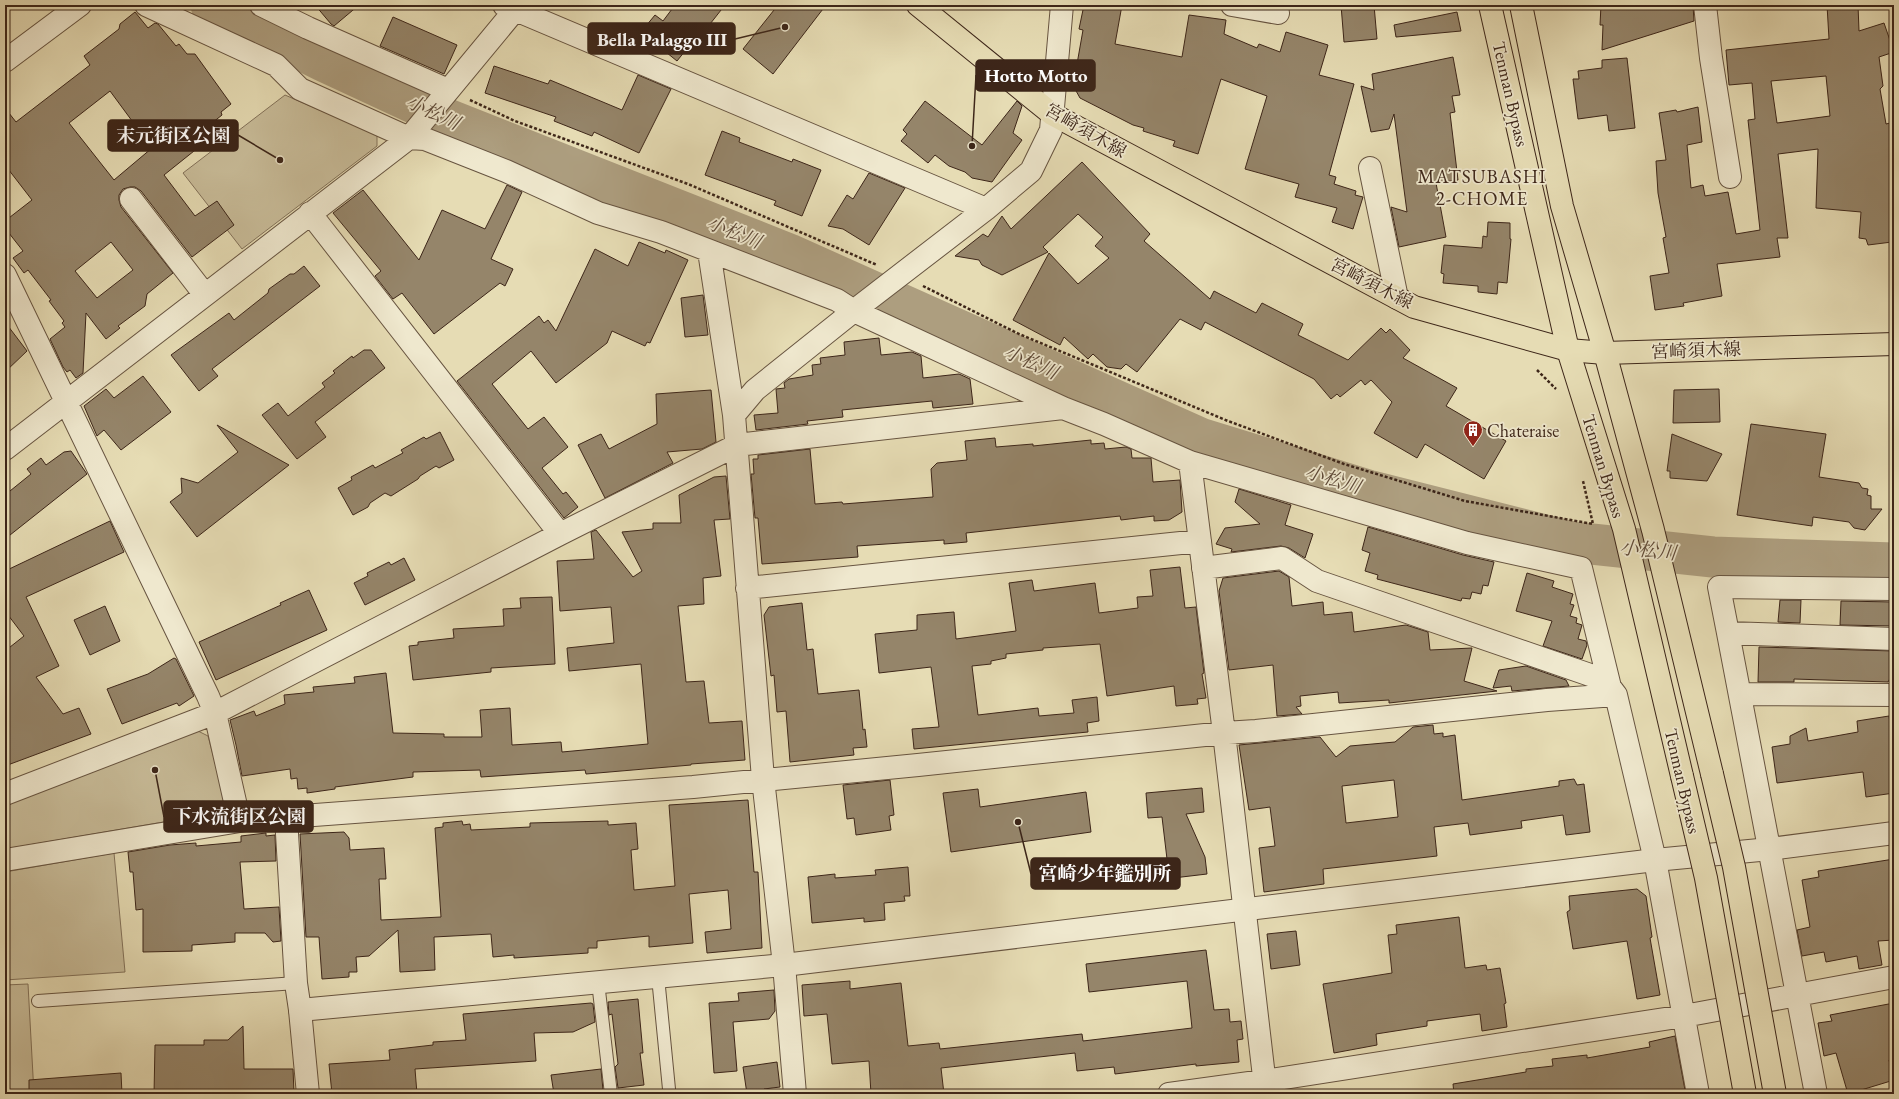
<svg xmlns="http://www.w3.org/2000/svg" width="1899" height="1099" font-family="'EB Garamond','Noto Serif JP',serif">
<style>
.green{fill:#c9bd9a;stroke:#83725a}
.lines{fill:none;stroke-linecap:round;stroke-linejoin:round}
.river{stroke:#ad9e7f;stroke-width:41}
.building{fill:#95856a;stroke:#3d2619;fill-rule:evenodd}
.service-casing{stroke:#675440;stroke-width:14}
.minor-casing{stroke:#675440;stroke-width:24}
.tertiary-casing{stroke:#675440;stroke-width:24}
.primary-casing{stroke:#3d2619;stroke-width:24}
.trunk-casing{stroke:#3d2619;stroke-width:24}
.path{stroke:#3d2619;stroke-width:2.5;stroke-dasharray:3 2;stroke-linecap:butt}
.service{stroke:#efe8ce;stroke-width:12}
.minor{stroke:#efe8ce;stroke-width:22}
.tertiary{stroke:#efe8ce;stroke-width:22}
.primary{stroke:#e6dcb4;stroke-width:22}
.trunk{stroke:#e6dcb4;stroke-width:22}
.trunk-bridge-casing{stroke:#3d2619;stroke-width:24;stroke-linecap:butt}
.trunk-bridge{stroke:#e6dcb4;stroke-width:22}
.labels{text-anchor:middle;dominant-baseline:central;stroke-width:3.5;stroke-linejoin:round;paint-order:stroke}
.street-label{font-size:18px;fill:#3d2619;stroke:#efe8ce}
.poi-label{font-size:18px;fill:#3d2619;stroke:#efe8ce;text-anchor:start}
.water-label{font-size:19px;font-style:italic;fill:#5f4a38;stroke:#efe8ce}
.neighbourhood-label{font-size:19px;letter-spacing:1px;fill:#3d2619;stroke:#efe8ce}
.leader{fill:none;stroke:#3d2619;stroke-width:1.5}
.callout-dot{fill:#3d2619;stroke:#efe8ce;stroke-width:1.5}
.callout{fill:#3d2619;stroke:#3d2619;stroke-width:1.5}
.callout-label{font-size:19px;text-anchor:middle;font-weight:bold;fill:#fff}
</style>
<rect width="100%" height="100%" fill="#e6dcb4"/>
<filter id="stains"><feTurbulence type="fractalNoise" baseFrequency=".005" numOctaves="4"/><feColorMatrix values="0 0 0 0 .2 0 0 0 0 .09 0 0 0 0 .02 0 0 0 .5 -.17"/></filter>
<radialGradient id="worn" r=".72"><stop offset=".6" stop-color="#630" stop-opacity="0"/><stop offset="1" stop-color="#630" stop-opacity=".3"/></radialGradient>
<!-- green -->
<path class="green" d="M285,95l92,40v11l-135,103 -59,-76z
M196,730l12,6 20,75 -223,38v-45z
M114,853l11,119 -120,8v-108z
M28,984l6,110h-29v-109z"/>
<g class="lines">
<!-- river -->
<path class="river" d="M211,5l112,56 127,59 339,134 411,184 168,52 205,52 140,15 181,6"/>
</g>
<!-- building -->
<path class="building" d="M315,5h44l-25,21 -3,-2z
M675,5h50l-26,33 -2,-2 -20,25 -36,-29 14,-17 8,6z
M778,5h48l-53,69 -30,-25z
M1084,5h38l-7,39 67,13 7,-42 37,5 -2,14 33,14 2,-4 21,8 6,-20 42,13 -9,30 35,9 -25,91 7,2 -2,7 22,7 -1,4 8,2 -10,32 -21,-7 5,-14 -42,-11 4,-13 -54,-15 22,-73 -46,-17 -23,75 -25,-8 2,-5 -32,-10 1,-3 -11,-3 -53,-27 -5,-9 4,-25h-2l6,-34 -4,-1z
M1341,5h33l3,34 -33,3z
M1601,5h92l1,16 -92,29 1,-25h-3z
M1827,5h31l1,26 25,-8 10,29 -15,5 4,29 -3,3 6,35 8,-2v84l-2,36 -24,3 -2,-6 -7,-1 2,-26 -45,-4 2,-59 -40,5 10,84h-11l3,19 -63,7 5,32 -39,7 1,3 -29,4 -5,-34 19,-3 -6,-35 3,-1 -8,-44 -2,-32 10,-1 -7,-47 17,-3 1,2 21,-5 4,35 -15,3 4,43 12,-3 2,11 23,-4 8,42 24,-4 -12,-110 7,-1 -3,-36 -23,2 -3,-35 103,-11zM1826,76l4,40 -53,7 -6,-42z
M135,12l13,16 7,-5 3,1 18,22 3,-2 8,10h8l36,50 -10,8 1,3 -30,24 7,8 -35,28 31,41 22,-15 17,24 -42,32 -51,-66 -6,-4h-5l-7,2 -4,6v5l2,7 52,66 -26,21 -2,12 -27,20 2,2 -14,11 -20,-26 -3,60 -7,5 -6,-8 -3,2 -4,-5 -13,-28 15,-12 -3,-4 2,-2 -15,-20 2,-1 -23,-30 -4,3 -11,-15 10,-7 -18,-23v-7l27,-21 -27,-35v-57l11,14 74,-57 -6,-9 35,-27 1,-5zM110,91l42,57 -38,32 -45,-57zM111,242l22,28 -36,28 -22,-27z
M1457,12l4,19 -65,6 -2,-12z
M393,17l64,28 -13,29 -64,-28z
M1453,57l7,38 -8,1 3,16 -5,1 8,67 -22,3 10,54 -47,10 -8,-40 16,5 -13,-98 -5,15 -18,3 -10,-46 13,4 -2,-16z
M1627,58l8,70 -26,3 -2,-16 -29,4 -5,-40h6l-1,-8 24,-3v-8z
M494,66l54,18 2,-4 72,30 16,-35 33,14 -32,64 -45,-21 -2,4 -38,-15 2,-4 -71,-24z
M925,101l57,44 35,-44 5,5 -9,27 9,7 -30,42 -20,-4 -7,-6 -16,-6 -14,-11 -7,8 -27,-22 6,-7 -4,-4z
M722,131l18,7 -1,4 53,20 1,-3 28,11 -19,46 -28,-11 2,-4 -71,-26z
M1082,162l68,72 -6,7 66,58 4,-8 42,22 6,-10 41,21 -5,11 50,25 33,-32 5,5 4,-4 20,21 -7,8 54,30 -11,18 60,35 -22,38 -59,-35 -8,14 -43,-25 18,-31 -21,-22 -6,5 -4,-5 -21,17 -3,-3 -6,5 -17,-20 -109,-57 -4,8 -21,-11 -43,53 -11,-8 -5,5 -14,-2 -14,-13 -5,5 -24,-22 -4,8 -47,-25 36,-67 29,31 31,-26 -14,-12 8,-9 -25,-23 -35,33 5,5 -46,23 -20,-10 -3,-5 -24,-4 28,-22 5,3 14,-21 9,13z
M869,173l36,15 -36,57 -26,-16 -15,-3 19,-31 6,4z
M507,185l15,7 -31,67 22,10 -8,17 -5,-3 -66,51 -32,-41 -9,6 -18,-23 6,-5 -48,-58 30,-23 56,70 23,-50 43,19z
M1488,222l22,1v16h1l-4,44 -9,-1 -1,12 -19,-2v-6l-35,-3 1,-9 -3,-1 3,-28 38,3 1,-12 4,1z
M639,242l26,11 1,-3 22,10 -38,83 -3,-1 -2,4 -33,-15 -5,12 -51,40 -25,-32 -39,33 36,45 16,-12 24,30 -26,21 21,26 3,-2 12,15 -14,11 -107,-137 82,-65 5,7 4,-3 8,11 39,-82 33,17z
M304,266l16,20 -108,83 6,7 -19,15 -28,-36 58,-42 5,7 34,-27 1,-4 21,-15h4z
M703,295l5,40 -23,2 -4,-39z
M5,322l22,29 -22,21z
M879,338l2,17 31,-3 9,4 2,22 36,-4 11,5 3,25 -40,4 -1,-7 -90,9 1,7 -36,4 1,3 -52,6 -2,-15 24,-2 -2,-24 9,-1 -1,-5 5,-4 24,-4 -1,-10 9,-1 -1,-6 25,-3 -1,-13z
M364,350h7l14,18 -70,54 11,15 -29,22 -35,-44 16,-12 10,13 37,-29 -3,-4 13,-10 -2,-2 19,-15 1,2z
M143,376l28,36 -50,38 -17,-20 -7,6 -13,-30 22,-17 8,9z
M1719,389l1,33 -47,1 1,-33z
M711,390l5,52 -14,7 -35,3 6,11 -68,35 -27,-53 23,-11 8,15 48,-25 -1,-30z
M1751,424l75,10 -7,43 40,6 3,5 6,1 -1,6 4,1v13h11l-17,21 -11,-2 -5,-6 -36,-5 -1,9 -75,-11z
M217,425l72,40 -92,72 -27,-35 12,-9 -1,-15 17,5 40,-31z
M440,432l14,28 -15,8 -3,-2 -16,10 -2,3 -27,17 -6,-3 -15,10 -2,4 -15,8 -15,-27 14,-8 -1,-3 22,-12 2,3 28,-15 -2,-3 23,-13 2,2z
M1672,434l50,20 -15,27 -37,-3v-7h-3z
M995,438l1,9 37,-3v2l58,-6v4l13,-1 1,6 21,-2 5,2 1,9h19l2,24 27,-2 2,32 -13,8 -15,1v-5l-33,4 -1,-4 -154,17 1,9 -23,2v-4l-87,6 1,11 -96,7 -4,-46h-3l-4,-44h3l-1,-15h5v-4l52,-6 5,55 27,-2 1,2 90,-7 -2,-28 6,-6 30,-3 -2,-19z
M71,451l16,23 -82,65v-44l26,-21 -4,-5 14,-11 5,7 18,-13z
M726,476l4,43 -16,1 7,56 -18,2 1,26 -26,2 8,76 18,-1 5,42 33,-2 3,39 -54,4v1l-105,9 -1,-4 -104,7 -1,-7 -67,2v5l-78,10v2l-28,4v-5l-9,1 -1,-11 -6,1 -1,-10 -48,7 -6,-31 -6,-25 24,-9 2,5 29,-12 -1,-9 30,-3 -1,-5 42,-4 -1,-6 32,-4 7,60 51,1v3h38l-2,-27 30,-2 2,37 49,-3 1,10 86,-8 -7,-80 -72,7 -2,-23 47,-5 -3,-36 -51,4 -3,-50 37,-2 -3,-27 5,-2 37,47 9,-6 -20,-39 31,-3v-6h28l-2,-28 35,-18z
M1239,489l52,16 -6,20 28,9 -8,24 -16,-10 -8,-2 -50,6 1,-3 -16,-5 9,-16 35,-4 -25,-22z
M110,521l14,31 -98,45 33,69 -23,11 27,37 16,-6 12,26 -86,32v-115l19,-15 -19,-25v-40z
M1368,527l95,28 31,7 -6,24 -5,-1 -2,9 -9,-2 -2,7 -8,-1 -1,3 -84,-22 1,-4 -13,-4 5,-18 -8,-3z
M404,558l11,22 -50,25 -11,-22 14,-7 -1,-3 22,-11 2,3z
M1180,567l5,41 11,-1 8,66 -2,1 4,24 -9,1 1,5 -22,2 -2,-20 -67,10 -7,-52 -57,4v2l-37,4v4l-15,3v3l-19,2 6,49 60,-7 1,8 35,-3 -2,-13 25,-3 2,24 -12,2 1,9 -174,17 -2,-20 27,-2 -8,-60 -52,6 -4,-39 42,-4v-15l37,-3 2,27 60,-8 -7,-48 23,-3 2,11 61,-8 4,30 39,-5 -1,-11 16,-1 -3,-26z
M1279,571l10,6 3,29 31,-4 1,13 28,-3 2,20 52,-7 22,7 2,18 42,-2 -8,33 33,10 -108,12v-3l-50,3 -1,-11 -38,4 1,10 -5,1 6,7 -25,2 -4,-51 -44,5 -10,-79 4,-13z
M1527,573l27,8 -2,6 21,7 -3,10 4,1 -4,11 7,2 -1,5 6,2 -4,14 8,2 1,4 -5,14 -39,-13 9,-25 -36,-10z
M309,590l18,40 -111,50 -17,-38 82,-37 -1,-2z
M552,597l3,67 -64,4v4l-78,8 -4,-34 9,-1v-3l36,-4 -1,-9 51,-3 -1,-17 18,-1 -1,-10z
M1780,600h21l-1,23 -22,-1z
M1841,601l53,1v24l-54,-1z
M802,603l5,47 6,-1 5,45 41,-4 4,40 2,-1 2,18 -14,1 1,7 -64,7 -4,-51 -9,1 -3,-37 -3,1 -7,-61 5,-8z
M105,606l15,35 -30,14 -16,-35z
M1759,647l135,4 -2,24 -4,7 -94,-3v3h-36z
M174,658l2,1 18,37 -15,10 -2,-3 -55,21 -15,-35 41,-15z
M1526,666l40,14 3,6 -57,5 -1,-5 -18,2 6,-18z
M1889,716l5,33v44l-28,4 -3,-25 -86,11 -5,-36 18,-3v-8l16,-8 2,13 50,-9 -1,-11z
M1433,725l1,9 9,-1v4l12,-2 7,65 97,-14v-5l15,-2 3,6 7,-1 6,48 -24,3 -3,-20 -42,6 1,7 -52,7 -2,-12 -34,4 3,29 -114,13 1,15 -60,8 -5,-44 16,-2 -5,-39 -21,3 -10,-65 81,-8 16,20 14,-11 45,-4 18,-15zM1394,780l4,37 -52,6 -4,-37z
M890,780l4,35 -5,1 2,14 -35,5 -2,-17 -7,1 -4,-34z
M1202,788l2,24 -18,2 19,43 2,17 -76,9 -3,-18 39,-6 -5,-42 -14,1 -2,-25z
M978,789l2,18 106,-15 5,40 -140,20 -8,-59z
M748,800l6,72h4l4,76 -55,5 -2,-21 26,-3 -3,-39 -39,4 4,49 -44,4v-11l-52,5v7h-9v5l-74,5v-3l-21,2 -2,-23 -57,3 1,33 -35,2 -2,-42 -29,26 -13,1 1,15h-8v5l-27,2 -3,-42h-13l-6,-103 44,-2 5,6 1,12 34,-2 2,31h-7l2,41 60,-3 -6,-89 8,-1v-4l19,-2 1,4 7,-1 1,6 59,-3v-4l78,-2v4l28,-2 2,26 -7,1 3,40 41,-4 -6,-81z
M266,833v3l9,-1 1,26 -36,1 4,47 35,-2 2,34 -8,1 -8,-9h-30v9l-43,3v6l-49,1v-43l-7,1 -3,-38h-3l-2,-20 42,-7 26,-2v3l45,-4v-6z
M1894,859v81l-16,1 4,24 -23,4 -2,-13 -31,6 -2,-10 -22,4 -5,-26 13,-3 -8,-47 17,-3 -1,-6z
M908,867l2,29h-6l1,5 -21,2 1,17 -21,2v-4l-52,5 -4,-46 27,-3v4l41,-3 -1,-5z
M1637,889l9,7 6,41 -2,1 10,57 -23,4 -10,-58 -54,8 -6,-37 3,-2 -1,-14z
M1459,917l6,51 21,-3 1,5 13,-2 6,35 -2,1 3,23 -25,4 -2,-17 -53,7v5l-51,8 1,11 -43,8 -11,-69 69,-11 -4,-38 9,-1 -1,-9z
M1296,931l4,34 -29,4 -4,-35z
M1206,950l8,60 15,-1 1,13 11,-1 2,18 -6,1 2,22 -43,4v-2l-81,10 -1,-7 -37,4 -2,-18 -134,15 3,26h-73l-2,-33 -37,3 -5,-50 -23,2 -2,-31 48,-4v8l51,-6 7,63 31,-3 1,6 142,-15 1,7 109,-13 -5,-47 -98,11 -3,-28z
M774,990l1,21 -6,8 -36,3 4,49 -23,2 -5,-70 30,-2 -1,-8z
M638,999l5,54h-3l4,32 -26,3 -3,-21 3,-3 -6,-50 -3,1 -1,-13z
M591,1003l2,1 2,18 -22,10 -39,1 2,28 -121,8 2,25h-85l-3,-30 61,-4 -1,-10 44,-5v-3l33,-2 -3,-26z
M1894,1003v56l-5,1 5,20 -46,14 -12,-41 -12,3 -6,-33 14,-2 -2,-6z
M243,1026l1,43h49l1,24 -140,1 1,-49h49v-5h24z
M1675,1036l10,54 -19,4h-212l-1,-10 73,-12v-3l27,-3 -1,-7 35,-4v3l63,-11 -1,-5z
M777,1062l3,25 -16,2v5h-17l-4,-27z
M601,1069l2,21h-2l1,4h-48l-3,-19z
M121,1073l1,21h-93v-14z"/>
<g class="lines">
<!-- service casing -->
<g class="service-casing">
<path id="service" d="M658,977l11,112
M598,982l13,112
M38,1001l258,-18"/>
</g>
<!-- minor casing -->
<g class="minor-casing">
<path id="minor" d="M146,5l130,60 24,24 109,49 16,1 81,32 92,42 63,19 176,68 17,11 209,97 41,16 86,38 277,81 114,25 29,119
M261,5l47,23 140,62
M504,5l482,204
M1232,5l46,8
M1705,5l6,53 19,119
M1370,168l27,130
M131,199l74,96
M310,213l250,321
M709,251l25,164 29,364 21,186 11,129
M5,275l203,421 7,17 21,93 10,14
M734,415l21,-25 105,-84 126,-97 45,-38 20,-41 11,-125
M5,449l404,-311 110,-133
M1190,462l34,271 42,361
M1203,568l79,-10 35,23 279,96 14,10 6,8 39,165 43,234
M747,588l453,-47
M1728,633l-9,-46 175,2
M1741,694l153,1
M5,794l210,-81 345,-179 177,-89 326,-37
M286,817l10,166 4,27 8,84
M5,860l241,-40 447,-33 225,-22 306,-32 32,-2 291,-31 69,-5
M1169,1094l95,-13 420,-65 210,-39
M1816,1094l-88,-461 166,6"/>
</g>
<!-- tertiary casing -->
<g class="tertiary-casing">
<path id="tertiary" d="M5,61l75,-56
M300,1010l484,-45 871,-105 115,-11 124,-16"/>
</g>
<!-- primary casing -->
<g class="primary-casing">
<path id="primary" d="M918,5l134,109 362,193 154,43 37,3 289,-9"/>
</g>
<!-- trunk casing -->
<g class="trunk-casing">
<path id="trunk" d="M1490,5l78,345 56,179 58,247
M1521,5l41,201 43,147 48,177 59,244"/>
</g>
<!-- path -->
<path class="path" d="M470,100l45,21 173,63 189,81
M923,286l96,48 209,87 116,43 121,37 128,23 -10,-43
M1537,370l19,19"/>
<!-- service -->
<use href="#service" class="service"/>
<!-- minor -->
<use href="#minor" class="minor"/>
<!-- tertiary -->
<use href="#tertiary" class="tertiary"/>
<!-- primary -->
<use href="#primary" class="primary"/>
<!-- trunk -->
<use href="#trunk" class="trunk"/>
<!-- trunk-bridge casing -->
<g class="trunk-bridge-casing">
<path id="trunk-bridge" d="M1712,774l22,93 41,227
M1682,776l24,102 39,216"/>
</g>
<!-- trunk-bridge -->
<use href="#trunk-bridge" class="trunk-bridge"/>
</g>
<!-- icons -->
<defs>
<g id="building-pin" transform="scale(1)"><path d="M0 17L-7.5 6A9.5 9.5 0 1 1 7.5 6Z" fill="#8f2418" stroke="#efe8ce"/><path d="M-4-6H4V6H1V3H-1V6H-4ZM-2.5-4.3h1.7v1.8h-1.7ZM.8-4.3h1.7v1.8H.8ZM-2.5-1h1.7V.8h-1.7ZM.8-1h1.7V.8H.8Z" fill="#fff"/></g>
</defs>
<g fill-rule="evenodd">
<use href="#building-pin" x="1473" y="430"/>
</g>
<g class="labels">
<!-- street labels -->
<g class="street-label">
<text transform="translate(1511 94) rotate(77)">Tenman Bypass</text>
<text transform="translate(1086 130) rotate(30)">宮崎須木線</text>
<text transform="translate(1372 283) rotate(27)">宮崎須木線</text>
<text transform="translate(1696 350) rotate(-2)">宮崎須木線</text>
<text transform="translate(1604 466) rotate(73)">Tenman Bypass</text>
<text transform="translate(1683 781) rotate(77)">Tenman Bypass</text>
</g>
<!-- poi labels -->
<g class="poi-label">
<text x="1487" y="430">Chateraise</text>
</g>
<!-- water labels -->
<g class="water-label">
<text transform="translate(433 112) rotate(25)">小松川</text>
<text transform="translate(734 232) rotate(22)">小松川</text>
<text transform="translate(1031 362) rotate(24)">小松川</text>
<text transform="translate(1333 479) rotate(17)">小松川</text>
<text transform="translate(1648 550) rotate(6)">小松川</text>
</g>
<!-- neighbourhood labels -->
<g class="neighbourhood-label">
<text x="1482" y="176">MATSUBASHI<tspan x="1482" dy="22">2-CHOME</tspan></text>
</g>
</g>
<!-- callouts -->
<path class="leader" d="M785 27L735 39M972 146L976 75M280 160L238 135M155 770L164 817M1018 822L1031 874"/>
<g class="callout-dot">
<circle cx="785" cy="27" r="4"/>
<circle cx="972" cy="146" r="4"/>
<circle cx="280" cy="160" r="4"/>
<circle cx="155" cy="770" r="4"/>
<circle cx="1018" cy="822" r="4"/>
</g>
<g class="callout">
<rect x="588" y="23" width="147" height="31" rx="4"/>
<rect x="976" y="60" width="119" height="31" rx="4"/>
<rect x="108" y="120" width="130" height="31" rx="4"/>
<rect x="164" y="801" width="149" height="31" rx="4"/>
<rect x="1031" y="858" width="149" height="31" rx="4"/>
</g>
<g class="callout-label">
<text x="662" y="46">Bella Palaggo III</text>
<text x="1036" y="82">Hotto Motto</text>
<text x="173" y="142">末元街区公園</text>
<text x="239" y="823">下水流街区公園</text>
<text x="1105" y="880">宮崎少年鑑別所</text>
</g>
<!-- margin -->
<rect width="1899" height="1099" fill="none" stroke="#e6dcb4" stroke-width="20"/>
<rect x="6" y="6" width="1887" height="1087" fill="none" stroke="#3d2619" stroke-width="2"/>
<rect x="10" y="10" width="1879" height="1079" fill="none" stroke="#3d2619"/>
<rect width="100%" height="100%" filter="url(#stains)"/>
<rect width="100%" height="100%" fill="url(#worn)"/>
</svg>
